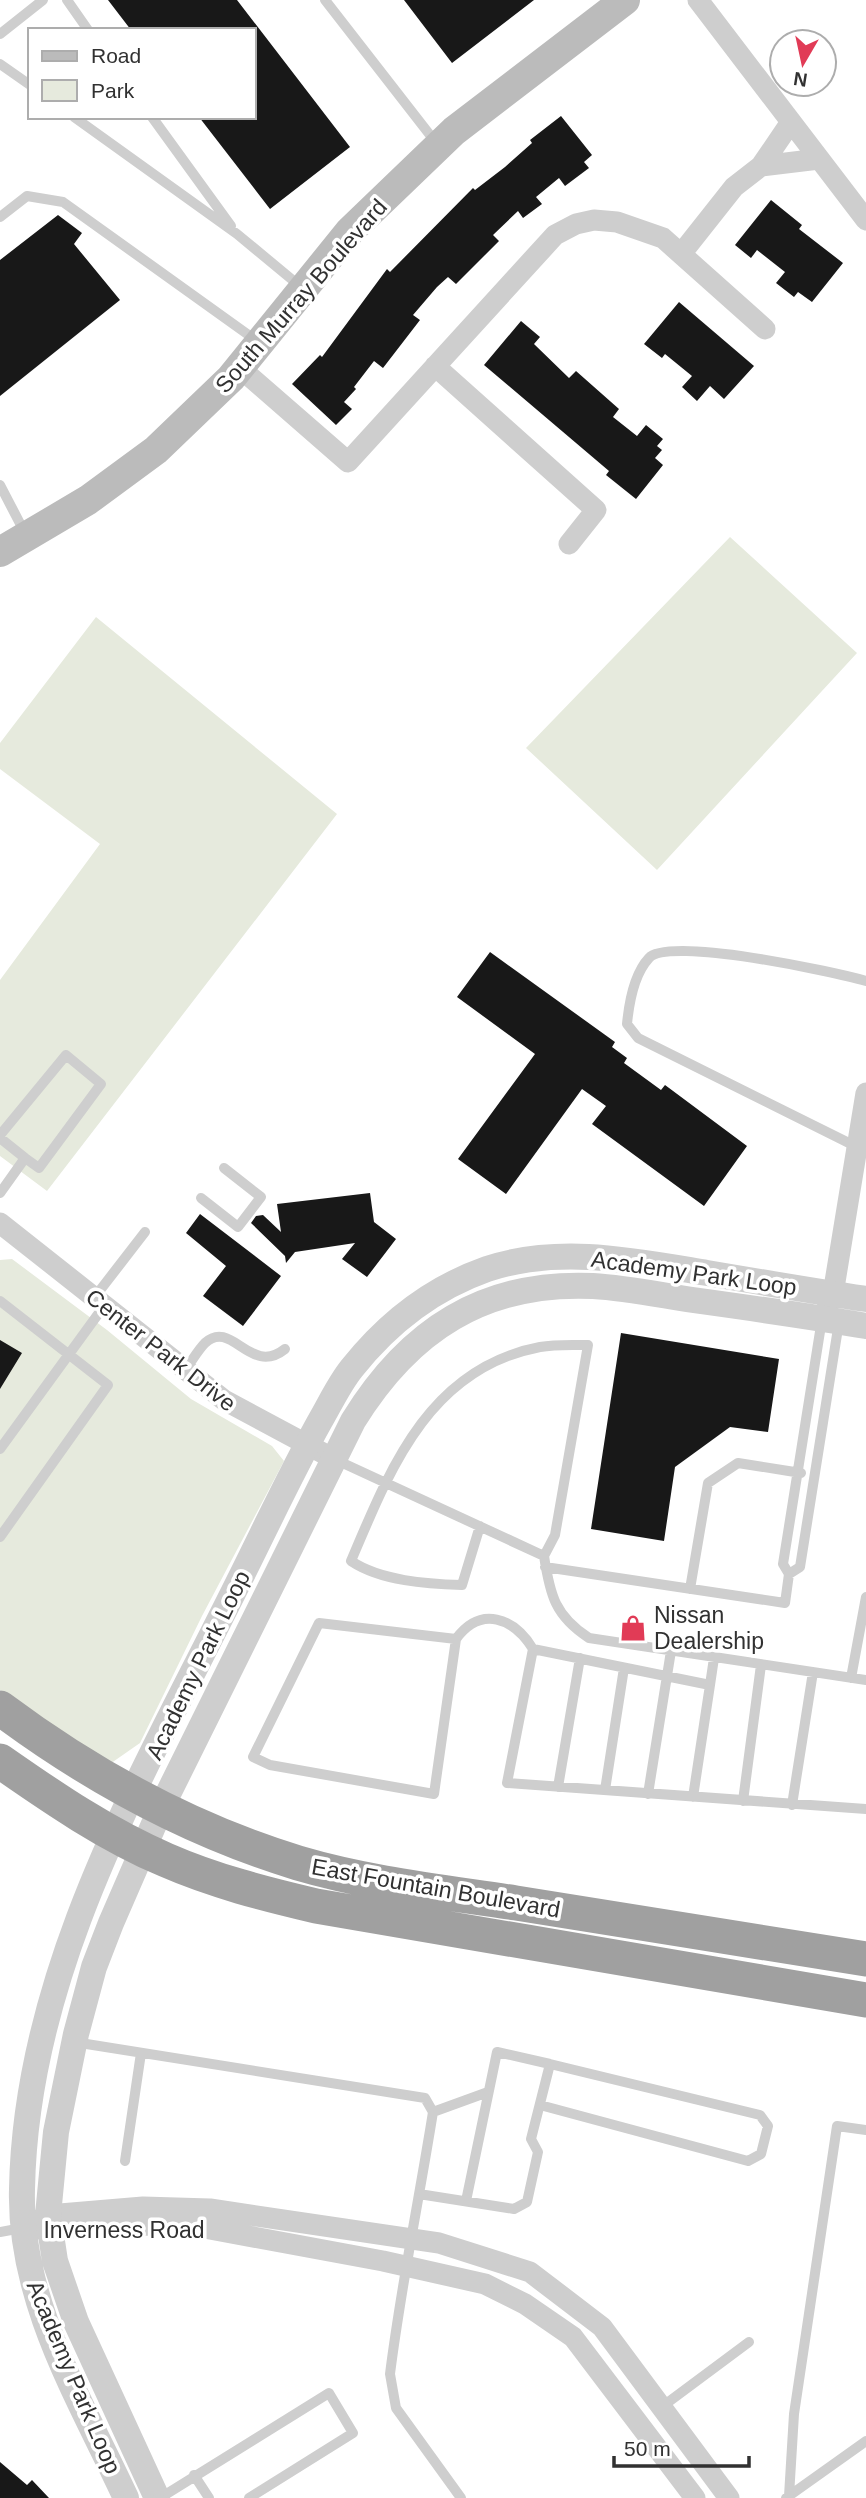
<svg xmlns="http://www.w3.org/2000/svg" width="866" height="2498" font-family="Helvetica,sans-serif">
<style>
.green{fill:#e6eadd}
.building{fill:#181818}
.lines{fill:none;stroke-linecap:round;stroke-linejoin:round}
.service{stroke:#cecece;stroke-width:10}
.minor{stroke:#cecece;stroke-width:21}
.tertiary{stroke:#cecece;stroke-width:26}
.secondary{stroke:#bbb;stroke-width:30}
.trunk{stroke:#a0a0a0;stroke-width:35}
.labels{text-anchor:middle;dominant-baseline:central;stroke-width:7;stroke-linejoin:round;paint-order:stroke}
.street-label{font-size:23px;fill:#313131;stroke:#fff}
.poi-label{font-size:23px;fill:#313131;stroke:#fff;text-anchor:start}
</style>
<rect width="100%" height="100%" fill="#fff"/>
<!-- green -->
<path class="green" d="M730,537l127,116 -200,217 -131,-122z
M96,617l241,197 -290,377 -47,-35v-176l100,-136 -100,-75v-26z
M12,1259l95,71 84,69 81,47 12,15 -82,155 -62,127 -33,23 -25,-14 -82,-62v-430z"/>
<!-- building -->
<path class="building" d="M108,0h129l113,147 -80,62 -71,-92h55v-87h-123z
M404,0h130l-82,63z
M561,116l31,39 -8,7 5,6 -24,18 -6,-8 -23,19 6,7 -19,14 -5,-7 -25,24 6,6 -43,43 -8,-7 -11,10 -24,28 7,5 -37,48 -9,-7 -20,26 2,2 -12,13 8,7 -16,16 -44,-41 28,-29 2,2 65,-88 3,3 83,-84 2,2 30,-23 27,-24 -2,-3z
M771,200l31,25 -3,4 44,34 -31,39 -14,-10 -4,5 -18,-14 9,-11 -28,-22 -6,8 -16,-13z
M58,215l24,18 -8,11 46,56 -120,96v-136z
M679,302l75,64 -30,33 -14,-13 -13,15 -15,-14 10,-11 -27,-22 -3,4 -18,-14z
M521,321l19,16 -6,7 35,34 7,-7 43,38 -6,8 24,19 9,-11 17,14 -6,7 5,4 -7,8 8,7 -27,34 -30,-24 3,-4 -125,-106z
M490,952l125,90 -3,5 15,11 -3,5 37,27 4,-5 82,61 -43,60 -112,-82 14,-18 -24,-17 -76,105 -48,-35 77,-105 -78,-57z
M370,1193l4,29 22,17 -29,38 -25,-18 13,-16 -60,9 -9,11 -1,-7 -34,-33 5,-7 7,-1 18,17 -4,-28z
M200,1214l81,62 -38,50 -40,-30 23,-30 -40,-33z
M621,1333l158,26 -11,73 -38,-5 -55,40 -11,74 -73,-12z
M0,1340l22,13 -22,36z
M0,2462l27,23 5,-5 17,18h-49z"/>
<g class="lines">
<!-- service -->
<path class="service" d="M67,0l21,30
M325,0l112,144
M0,34l43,-34
M0,64l30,21
M74,117l163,117 64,53
M152,117l79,109
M0,217l27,-21 36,6 194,139
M0,485l26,50
M0,1135l66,-80 35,29 -62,84 -14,-10 -25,35
M0,1138l25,20
M857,1147l-219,-109 -11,-14c2,-21 7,-50 22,-66 19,-22 186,14 217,23
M201,1198l37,29 23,-30 -37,-29
M94,1298l51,-66
M0,1301l108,84 -108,152
M822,1319l-39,245 6,10 11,-7 39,-245
M185,1370c7,-9 13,-20 20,-27 27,-25 45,34 80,6
M0,1449l104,-143
M334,1459l210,97c6,39 11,60 45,82l277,42
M480,1526l-18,59c-35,-1 -81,-4 -111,-24 39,-92 78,-193 189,-214 16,-3 33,-2 48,-2l-33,190 -11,21
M545,1567l240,36 4,-29
M690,1589l18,-106 30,-20 63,10
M456,1639l-137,-16 -66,134 17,8 164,29 22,-155c25,-34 58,-21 77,10l-26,134 359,26
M533,1649l177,36 4,-27
M851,1678l15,-81
M558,1787l22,-129
M605,1790l19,-122
M648,1794l23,-143
M693,1797l17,-112
M743,1801l18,-136
M792,1805l21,-133
M74,2042l351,56 8,14c-14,88 -32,174 -43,262l6,34 65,90
M540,2105l208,56 13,-7 7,-28 -8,-11 -210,-51
M433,2112l55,-20
M125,2161l16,-108
M419,2194l95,15 13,-7 11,-50 -7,-13 19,-75 -53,-12 -31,149
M0,2232l22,-4
M663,2406l86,-64
M194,2475l15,23
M789,2496l5,-82 43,-288 29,4
M160,2498l169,-105 24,40 -104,65
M786,2498l80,-57"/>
<!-- minor -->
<path class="minor" d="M698,0l168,220
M791,122l-30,44 58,-7
M681,254l53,-67 27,-21
M435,366l161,144 -27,34
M239,367l109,95 207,-227 21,-11 18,-4 23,2 46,16 102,91
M0,1223l224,177 110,59
M827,1308l6,-14 33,-201
M37,2221l11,-6 95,-8 67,2 229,34 91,29 72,55 127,171
M35,2229l111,-4 53,2 184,34 102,23 40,20 48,33 122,161"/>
<!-- tertiary -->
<path class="tertiary" d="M126,2498c-46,-99 -107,-197 -104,-309 4,-221 122,-416 217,-608 27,-54 52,-108 81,-160 10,-17 19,-37 32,-53 35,-44 81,-80 135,-99 72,-24 148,-8 220,4 53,9 106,18 159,26
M157,2498l-81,-176 -21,-61 -7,-46 8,-83 20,-98 18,-67 17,-44 50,-115 192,-387c56,-91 131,-140 240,-135 34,2 67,9 100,14 58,8 116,16 173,26"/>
<!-- secondary -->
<path class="secondary" d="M0,552l88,-52 68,-50 75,-72 119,-147 104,-100 171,-131"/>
<!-- trunk -->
<path class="trunk" d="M0,1708c91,68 190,122 298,155 71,21 146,29 218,40 117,19 233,37 350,56
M0,1761c53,37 107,74 166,99 48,21 99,34 150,46l550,94"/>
</g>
<!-- icons -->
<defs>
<g id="shop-bare" transform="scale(2.1)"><path d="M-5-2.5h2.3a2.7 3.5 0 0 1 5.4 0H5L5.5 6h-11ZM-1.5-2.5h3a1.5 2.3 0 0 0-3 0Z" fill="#e13b56" stroke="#fff" stroke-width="2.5" paint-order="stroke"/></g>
</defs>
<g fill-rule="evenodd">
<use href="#shop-bare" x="633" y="1628"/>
</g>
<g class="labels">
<!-- street labels -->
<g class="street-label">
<text transform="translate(301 296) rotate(-49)">South Murray Boulevard</text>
<text transform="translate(694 1273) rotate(8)">Academy Park Loop</text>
<text transform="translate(161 1350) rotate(38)">Center Park Drive</text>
<text transform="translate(198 1665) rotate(-64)">Academy Park Loop</text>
<text transform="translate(436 1888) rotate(10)">East Fountain Boulevard</text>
<text x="124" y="2230">Inverness Road</text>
<text transform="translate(74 2377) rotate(67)">Academy Park Loop</text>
</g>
<!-- poi labels -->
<g class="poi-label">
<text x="654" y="1615">Nissan<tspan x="654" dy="26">Dealership</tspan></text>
</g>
</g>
<!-- legend -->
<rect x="28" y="28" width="228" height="91" fill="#ffffff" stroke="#adadad" stroke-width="2"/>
<rect x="42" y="51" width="35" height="10" fill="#bbbbbb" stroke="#adadad" stroke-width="2"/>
<text x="91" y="63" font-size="21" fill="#313131">Road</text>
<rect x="42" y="80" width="35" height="21" fill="#e6eadd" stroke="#adadad" stroke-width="2"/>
<text x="91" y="98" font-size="21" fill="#313131">Park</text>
<!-- north arrow -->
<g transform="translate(803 63) rotate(189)"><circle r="33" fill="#ffffff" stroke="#adadad" stroke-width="2"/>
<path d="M0-5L12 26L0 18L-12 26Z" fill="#e13b56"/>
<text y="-10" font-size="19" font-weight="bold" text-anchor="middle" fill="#313131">N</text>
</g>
<!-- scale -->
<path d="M614 2456v10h135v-10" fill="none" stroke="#313131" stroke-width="3.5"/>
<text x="624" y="2456" font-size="21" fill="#313131" stroke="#ffffff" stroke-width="5" paint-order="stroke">50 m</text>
</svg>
